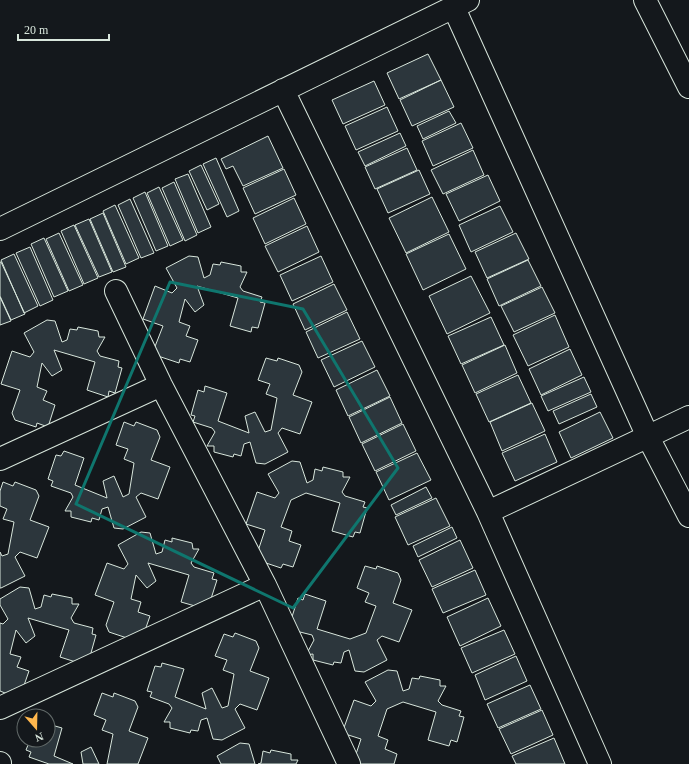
<svg xmlns="http://www.w3.org/2000/svg" width="689" height="764" font-family="'Times New Roman',serif">
<style>
.building{fill:#2c363c;stroke:#d8e6dc}
.lines{fill:none;stroke-linecap:round;stroke-linejoin:round}
.street-casing{stroke:#d8e6dc;stroke-width:24}
.street{stroke:#14181c;stroke-width:22}
.marked{fill:none;stroke:#0f766e;stroke-width:3;stroke-linejoin:round}
</style>
<rect width="100%" height="100%" fill="#14181c"/>
<!-- building -->
<path class="building" d="M428,54l13,26 -42,19 -12,-26z
M441,80l13,27 -42,19 -12,-26z
M374,81l11,24 -42,19 -11,-24z
M387,107l11,24 -42,19 -11,-24z
M449,111l7,12 -33,16 -6,-13z
M461,123l12,25 -40,18 -11,-25z
M400,133l6,13 -41,20 -7,-14z
M268,136l15,32 -40,18 -10,-20 -7,3 -5,-10z
M407,148l10,22 -42,19 -10,-22z
M473,150l11,25 -41,19 -12,-24z
M216,158l23,53 -12,6 -24,-53z
M201,165l18,39 -12,6 -18,-39z
M284,169l12,26 -41,19 -12,-26z
M419,170l11,24 -42,19 -11,-24z
M188,174l23,53 -13,6 -23,-54z
M488,175l12,26 -41,20 -13,-27z
M174,182l23,53 -12,6 -23,-53z
M159,187l24,53 -13,6 -23,-53z
M145,192l23,54 -12,5 -23,-53z
M432,197l17,35 -43,21 -17,-35z
M294,198l12,26 -41,20 -12,-26z
M130,199l24,54 -13,5 -23,-53z
M115,205l24,53 -13,6 -23,-53z
M500,206l13,26 -42,20 -12,-27z
M103,213l23,54 -13,5 -23,-53z
M89,219l23,53 -13,5 -24,-52z
M74,225l24,53 -14,6 -23,-53z
M307,226l12,26 -41,20 -13,-26z
M59,233l24,52 -14,6 -23,-52z
M516,233l13,26 -42,19 -12,-26z
M449,234l17,35 -43,21 -17,-36z
M44,238l24,53 -14,6 -23,-53z
M30,247l23,53 -13,6 -24,-53z
M14,254l24,52 -14,7 -23,-53z
M189,256l9,1 6,21 6,-3 3,-11 7,1 1,-3 20,4v6h6l-7,15 3,4 19,6 -2,5 5,1 -7,25 -6,-1 -1,5 -21,-6 8,-28 -41,-12 7,19 -9,7 -10,-13 -6,23 11,4 -4,10 12,4 -8,22 -10,-3 -1,4 -21,-7 -4,-7 9,-23 -20,-7 12,-33 17,7 5,-5 -11,-20z
M321,256l12,26 -41,19 -12,-26z
M528,260l13,26 -42,20 -12,-27z
M0,262h1l24,52 -14,6 -11,-24z
M471,276l19,37 -43,21 -18,-38z
M334,284l13,26 -42,20 -12,-26z
M542,287l13,26 -41,19 -13,-26z
M0,297l11,24 -11,4z
M347,312l13,27 -42,19 -12,-26z
M555,315l14,32 -41,19 -15,-31z
M491,317l13,28 -43,19 -13,-28z
M47,320l8,1 7,21 5,-2 3,-11 7,1 1,-3 20,4 1,6h6l-8,14 3,5 19,5 -1,6 4,1 -7,25 -6,-2 -1,6 -21,-7 8,-28 -41,-12 8,20 -10,6 -10,-13 -5,24 10,4 -4,9 12,5 -7,22 -11,-4 -1,4 -21,-7 -3,-7 8,-23 -19,-6 11,-33 18,6 4,-5 -10,-19z
M362,341l13,26 -41,20 -13,-27z
M505,345l12,28 -42,20 -13,-28z
M570,349l12,26 -41,20 -12,-26z
M266,358l11,3 1,-3 21,7 3,7 -9,23 19,7 -12,32 -18,-6 -4,5 10,19 -23,12 -9,-1 -6,-21 -6,2 -3,12 -7,-2 -1,3 -19,-5v-6h-7l8,-14 -3,-4 -19,-6 2,-6 -4,-1 7,-25 6,2 1,-6 22,7 -9,28 31,12 -4,-17 10,-4 10,20 6,-2 6,-32 -11,-4 4,-10 -12,-4z
M377,370l13,26 -42,20 -12,-26z
M518,375l13,28 -42,19 -13,-28z
M584,377l7,15 -43,19 -7,-15z
M591,394l6,13 -38,17 -6,-13z
M390,397l12,26 -41,20 -12,-26z
M532,403l13,28 -43,20 -12,-29z
M600,412l13,26 -42,20 -12,-26z
M124,422l10,4 2,-4 21,8 3,7 -9,23 19,7 -12,32 -17,-6 -5,4 10,20 -23,12 -9,-1 -6,-21 -6,2 -3,11 -7,-2 -1,4 -20,-5v-6h-6l8,-14 -2,-4 -20,-7 2,-5 -5,-2 8,-24 5,1 3,-5 20,7 -9,27 32,13 -4,-17 11,-5 9,21 6,-3 5,-31 -10,-4 4,-10 -12,-4z
M403,424l13,27 -41,20 -13,-27z
M545,434l12,28 -42,19 -13,-28z
M417,453l14,27 -42,20 -13,-28z
M292,461l8,1 7,21 6,-3 2,-11 7,2 1,-4 20,5v5h7l-8,15 3,4 20,6 -2,5 4,1 -7,25 -5,-1 -2,5 -21,-6 8,-28 -34,-10 -15,7 -10,27 11,4 -3,10 12,4 -8,22 -10,-3 -2,4 -21,-7 -3,-7 8,-24 -19,-6 11,-32 18,6 4,-5 -11,-19z
M3,482l10,4 2,-4 21,8 3,6 -9,24 19,7 -12,31 -17,-6 -5,5 10,19 -24,12h-1v-36l2,4 6,-2 6,-32 -11,-3 4,-10 -7,-3v-15z
M426,487l6,11 -36,17 -5,-10z
M436,498l14,28 -42,19 -13,-28z
M452,527l5,11 -39,19 -5,-11z
M141,532l9,1 6,21 6,-2 3,-12 7,2v-4l20,5 1,6h6l-8,14 3,4 20,6 -2,6 5,1 -8,25 -7,3 -21,-6 8,-27 -41,-12 8,18 -9,7 -11,-13 -5,24 10,3 -3,10 12,4 -8,23h-12l-21,-7 -3,-7 8,-23 -19,-7 12,-32 17,6 4,-5 -10,-19z
M460,540l13,28 -41,19 -13,-27z
M365,566l11,3 1,-3 21,7 3,7 -8,23 19,7 -13,32 -17,-6 -5,4 10,20 -23,12 -9,-1 -6,-21 -5,2 -3,11 -7,-1 -1,3 -20,-5v-6l-7,1 8,-15 -2,-5 -20,-5 -2,-7 8,-25 5,2 2,-6 21,7 -9,28 33,10 16,-6 10,-27 -11,-4 4,-9 -12,-5z
M475,570l11,25 -43,18 -11,-24z
M20,587l9,1 6,21 6,-2 3,-12 7,2 1,-3 20,4v6h7l-8,14 3,5 19,5 -1,6 4,1 -7,25 -7,4 -22,-7 9,-27 -41,-12 7,18 -9,7 -10,-13 -6,24 11,3 -4,10 12,4 -8,23 -10,-4 -1,5 -10,-4v-68l3,1 5,-5 -8,-14v-6z
M488,598l13,28 -41,20 -13,-29z
M504,630l11,24 -43,19 -11,-25z
M235,633l21,8 3,7 -9,23 19,7 -12,32 -17,-6 -5,5 10,19 -23,12 -9,-1 -6,-21 -6,2 -3,11 -7,-1 -1,3 -20,-5v-6h-6l8,-14 -3,-4 -19,-7 2,-5 -5,-1 8,-25 6,1 1,-4 22,6 -9,28 31,12 -4,-16 10,-5 10,20 6,-2 6,-32 -11,-4 4,-10 -12,-4 9,-22 9,3z
M516,656l11,25 -42,19 -10,-25z
M388,670l9,1 6,20 6,-2 3,-11 7,1 1,-3 20,4v6h6l-8,15 4,4 19,6 -2,5 5,1 -7,25 -6,-2 -2,6 -21,-6 8,-28 -33,-10 -16,7 -9,27 10,4 -3,9 12,5 -3,10h-40l-1,-1 8,-24 -19,-6 12,-33 17,6 5,-5 -11,-19z
M530,685l11,24 -43,19 -11,-24z
M102,693l11,4 1,-4 21,8 3,6 -9,24 19,7 -10,26h-31l6,-30 -11,-4 4,-10 -12,-5z
M542,710l11,25 -42,19 -12,-25z
M48,724l14,4 -8,28 19,8h-24l-20,-7 2,-5 -5,-2 4,-10h18z
M554,738l11,26h-49l-4,-8z
M240,743l9,1 6,20h-34l-4,-8z
M91,747l8,17h-16l-2,-12z
M271,750l20,4v6h7l-2,4h-38l3,-1 2,-12 7,2z"/>
<g class="lines">
<!-- street casing -->
<g class="street-casing">
<path id="street" d="M645,0l44,87
M454,8l194,429 41,79
M283,90l205,422 112,252
M0,229l468,-229
M116,291l45,94 104,200 84,179
M0,459l161,-74
M488,512l201,-95
M0,708l265,-123
M0,763v1"/>
</g>
<!-- street -->
<use href="#street" class="street"/>
</g>
<!-- marked area -->
<path class="marked" d="M170,282l133,27 95,159 -105,140 -217,-104z"/>
<!-- north arrow -->
<g transform="translate(36 728) rotate(160)"><circle r="19" fill="#14181c" stroke="#626a69"/>
<path d="M0-3L7 15L0 10L-7 15Z" fill="#ffb74d"/>
<text y="-6" font-size="11" font-weight="bold" text-anchor="middle" fill="#d8e6dc">N</text>
</g>
<!-- scale -->
<path d="M18 34v6h91v-6" fill="none" stroke="#d8e6dc" stroke-width="2"/>
<text x="24" y="34" font-size="12" fill="#d8e6dc" stroke="#14181c" stroke-width="3" paint-order="stroke">20 m</text>
</svg>
